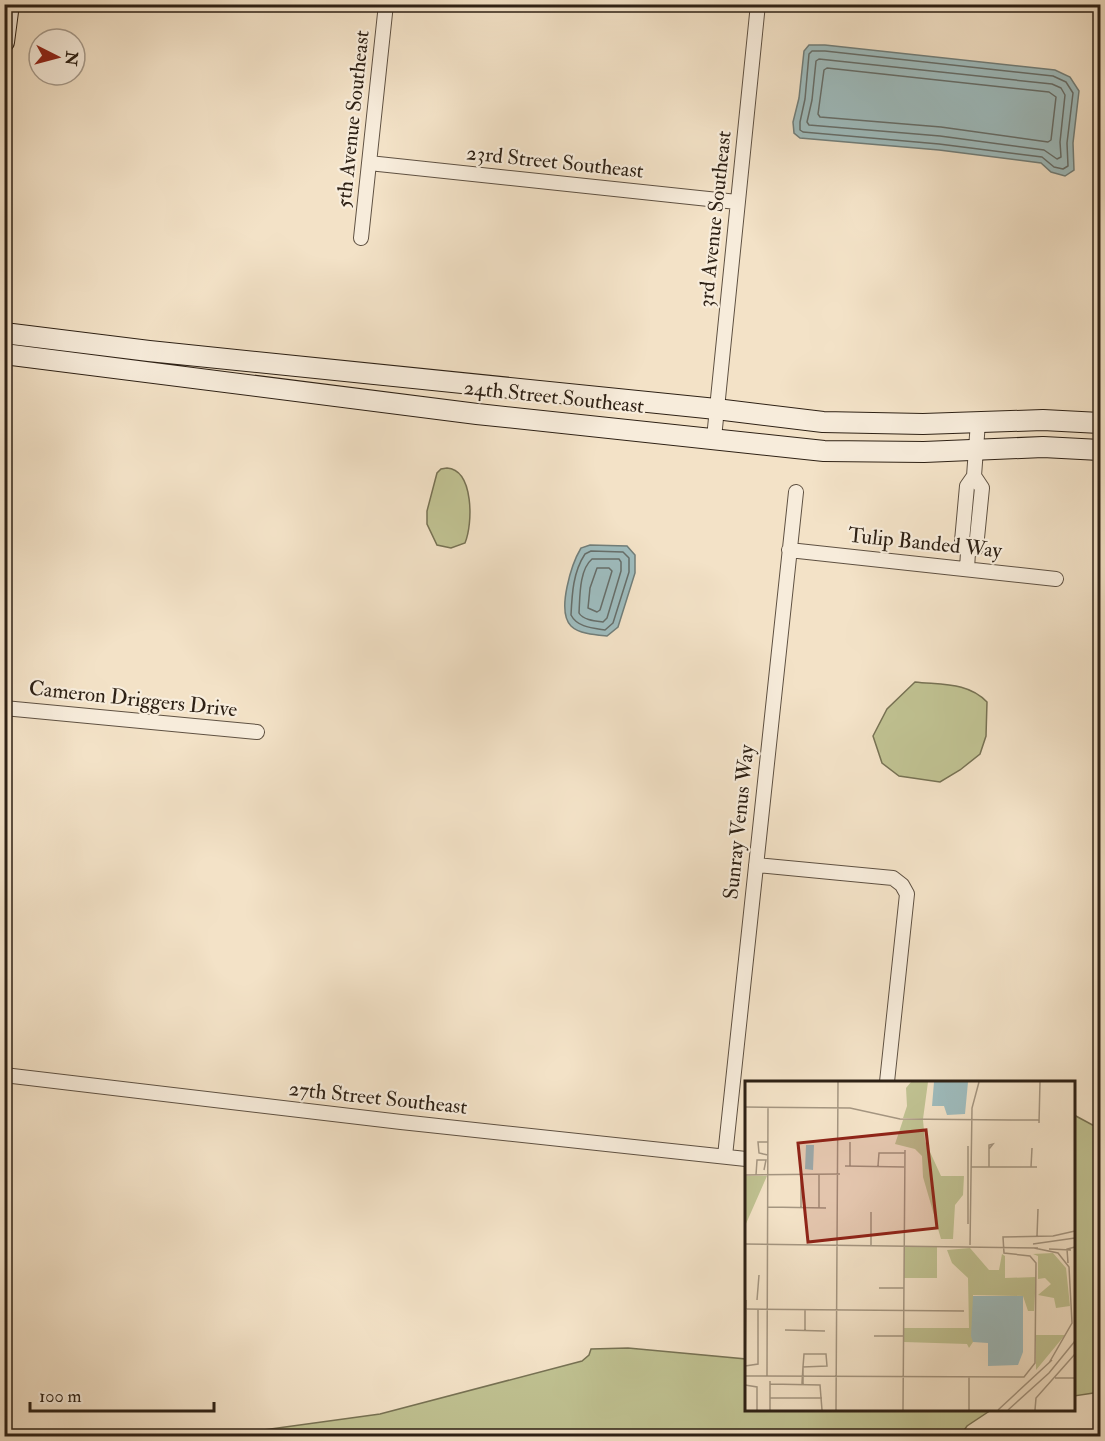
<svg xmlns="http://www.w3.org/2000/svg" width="1105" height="1441" font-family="'IM FELL Double Pica',serif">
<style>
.green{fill:#c0c292;stroke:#777254;stroke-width:1.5}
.water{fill:#9ebcbe;stroke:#717e7a;stroke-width:1.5}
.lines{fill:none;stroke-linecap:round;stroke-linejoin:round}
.shore{stroke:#666e6a;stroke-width:1.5}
.street-casing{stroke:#5f5142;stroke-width:16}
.secondary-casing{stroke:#2e2115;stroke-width:22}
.street{stroke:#f7ecdb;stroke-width:14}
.secondary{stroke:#f7ecdb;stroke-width:20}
.labels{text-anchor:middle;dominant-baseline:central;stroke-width:4.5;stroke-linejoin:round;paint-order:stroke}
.street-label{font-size:21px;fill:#2e2115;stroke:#f7ecdb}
.inset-road{fill:none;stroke:#a49580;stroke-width:1.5}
.view{fill:#8f2418;fill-opacity:0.15;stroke:#8f2418;stroke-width:3}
.inset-edge{fill:none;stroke:#2e2115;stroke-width:3}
</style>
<rect width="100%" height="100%" fill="#f3e2c7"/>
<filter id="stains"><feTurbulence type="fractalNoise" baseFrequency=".00333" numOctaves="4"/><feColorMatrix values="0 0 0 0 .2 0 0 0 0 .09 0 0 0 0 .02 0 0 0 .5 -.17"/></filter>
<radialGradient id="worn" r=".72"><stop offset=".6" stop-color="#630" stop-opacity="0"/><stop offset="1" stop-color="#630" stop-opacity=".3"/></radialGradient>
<!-- green -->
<path class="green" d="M447,468c27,2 26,56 18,75l-14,5 -14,-3 -10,-21v-13l10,-38 4,-4z
M915,682c27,3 53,0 72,20l-1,34 -6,18 -20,16 -20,12 -41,-6 -17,-13 -9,-27 14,-27z
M1074,1115l26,14v263l-26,4z
M628,1348l118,11v51h245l-24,16 -7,10h-740l160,-22 202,-53 7,-6 2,-6z"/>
<!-- water -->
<path class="water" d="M809,45h16l230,25 15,7 9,14 -6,52 1,27 -9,6 -14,-4 -10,-9 -102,-13 -139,-12 -6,-5 -1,-11 6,-24 5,-47z
M590,545l37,1 8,9v18l-17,54 -11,9c-11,-1 -28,-2 -36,-10 -15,-15 1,-63 10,-78z"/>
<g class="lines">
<!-- shore -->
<path class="shore" d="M812,51h13l228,25 13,6 7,11 -6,50 1,23 -5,3 -9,-2 -12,-10 -103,-13 -136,-12 -3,-2v-8l5,-23 4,-45z
M819,59l233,25 9,4 4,7 -5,47 1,15 -4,2 -13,-9 -104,-14 -131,-11 -2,-3 5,-22 4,-39z
M827,68l222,24 7,5 -5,43 -3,2 -107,-15 -121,-10 -2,-3 6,-44z
M591,551l32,1 6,6v14l-16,51 -8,7c-13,-2 -28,-3 -34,-15 1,-21 2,-43 14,-61z
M592,559h27l2,3v9l-14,47 -4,4c-8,-1 -20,-2 -24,-9 1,-16 0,-43 13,-54z
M597,568h12l3,3 -12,39 -3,2 -9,-4 2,-20z"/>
<!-- street casing -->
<g class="street-casing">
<path id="street" d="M369,163l368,39
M361,238l25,-234
M714,438l44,-434
M789,550l267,29
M968,552l8,-4 6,-60 -8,-12
M967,569l1,-17 -6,-11 5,-55 7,-10 4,-54
M4,708l253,24
M756,865l137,13 9,7 5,9 -20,188
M4,1075l397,47 345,37
M725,1156l71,-664"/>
</g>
<!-- secondary casing -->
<g class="secondary-casing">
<path id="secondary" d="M4,42l5,-38
M4,333l145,18 567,58 107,13 100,2 120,-4 57,3
M4,354l473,60 347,37 100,1 119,-5 57,3"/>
</g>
<!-- street -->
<use href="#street" class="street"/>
<!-- secondary -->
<use href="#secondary" class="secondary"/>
</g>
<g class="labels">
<!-- street labels -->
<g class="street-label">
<text transform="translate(353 119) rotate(-84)">5th Avenue Southeast</text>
<text transform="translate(555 162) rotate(6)">23rd Street Southeast</text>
<text transform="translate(715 219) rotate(-84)">3rd Avenue Southeast</text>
<text transform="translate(554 397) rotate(6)">24th Street Southeast</text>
<text transform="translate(925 543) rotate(6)">Tulip Banded Way</text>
<text transform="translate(133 699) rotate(6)">Cameron Driggers Drive</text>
<text transform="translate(739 822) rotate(-84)">Sunray Venus Way</text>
<text transform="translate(378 1098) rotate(6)">27th Street Southeast</text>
</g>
</g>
<!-- overview -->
<g transform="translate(745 1081)">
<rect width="330" height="330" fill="#f3e2c7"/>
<path d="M166,1h17l-5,37 -20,-1 4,-12 -1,-18zM158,39h20l2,21 16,35h23l-1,19 -8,10 -2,34h-12l-18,-62 -1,-21 -7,-7 -20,-5zM0,95h22l-22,50zM159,166h33v31h-33zM225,167l19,22h10l3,-16 3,2v22l31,-1 -2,34h-6l-5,-15 -50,-1v47l-4,6 -2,-4 -63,-2v-14h65l-1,-50 -16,-15 -5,-13zM308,172l13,15 4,38 -14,2 -2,-10 -16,-3 13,-11 -6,-6 -7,1v-23l-5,-2zM291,254h29l-29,35z" fill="#c0c292"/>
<path d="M189,1h34l-3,32 -18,1 -3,-9h-12zM61,64h8l-1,25 -8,-1zM228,215h50v56l-5,13 -30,1v-23l-15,-1 -2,-6z" fill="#9ebcbe"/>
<path class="inset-road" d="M0,26l105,1 50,11 111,1M263,39h31M294,42l1,-41M23,74l-9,-2 -1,-11h10M100,85l59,1M105,85v-24M133,85l1,-13h26M226,86h66M244,86v-22l4,-1 -4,5M286,86l1,-19M0,94l95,-1M11,94l1,-15h9l-2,10M23,126l58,1M56,127v-34M74,127v-34M223,143v-78M292,155l1,-27M0,163l293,4M288,163l42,-6M126,164v-33M225,164l2,-137 7,-26M289,167l24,5 11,14 3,56 -23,40M304,168l22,1M323,182l-1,-14 8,-2M134,207h25M12,219l2,-25M0,228l219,2M40,249l40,1M60,250v-21M129,255h29M59,273h22l1,12 -24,1zM0,285l13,-2v-55M0,285l1,-66M58,286v18l-1,-2zM0,295l279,1 11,-14 1,-100 -6,-7 -26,-3 -1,-16 50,-1 22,-5M22,295l1,-268M224,296v33M310,297h20M25,303l50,1 2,25M0,304l12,2v23M25,317h52M25,329v-29M91,329l2,-328M158,329l2,-260M253,329l54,-50M263,329l41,-37 26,-32M290,329l1,-12 39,-44"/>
<path class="view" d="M181,49l11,98 -129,14 -10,-99z"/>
<rect width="330" height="330" class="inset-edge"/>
</g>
<!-- margin -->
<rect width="1105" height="1441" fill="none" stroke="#f3e2c7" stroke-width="24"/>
<rect x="6" y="6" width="1093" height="1429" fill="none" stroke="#2e2115" stroke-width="3"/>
<rect x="12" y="12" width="1081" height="1417" fill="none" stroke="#2e2115" stroke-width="1.5"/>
<!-- north arrow -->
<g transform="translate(57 57) rotate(96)"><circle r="28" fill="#f7ecdb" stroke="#a79b8c" stroke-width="1.5"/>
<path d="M0-4.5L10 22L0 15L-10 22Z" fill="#8f2418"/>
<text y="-9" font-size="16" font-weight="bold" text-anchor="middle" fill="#2e2115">N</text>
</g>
<!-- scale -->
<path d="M30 1402v9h184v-9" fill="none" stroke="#2e2115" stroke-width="3"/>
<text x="39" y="1402" font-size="18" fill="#2e2115" stroke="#f7ecdb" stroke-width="4.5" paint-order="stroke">100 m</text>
<rect width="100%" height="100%" filter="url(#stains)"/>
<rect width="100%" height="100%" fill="url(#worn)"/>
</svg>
